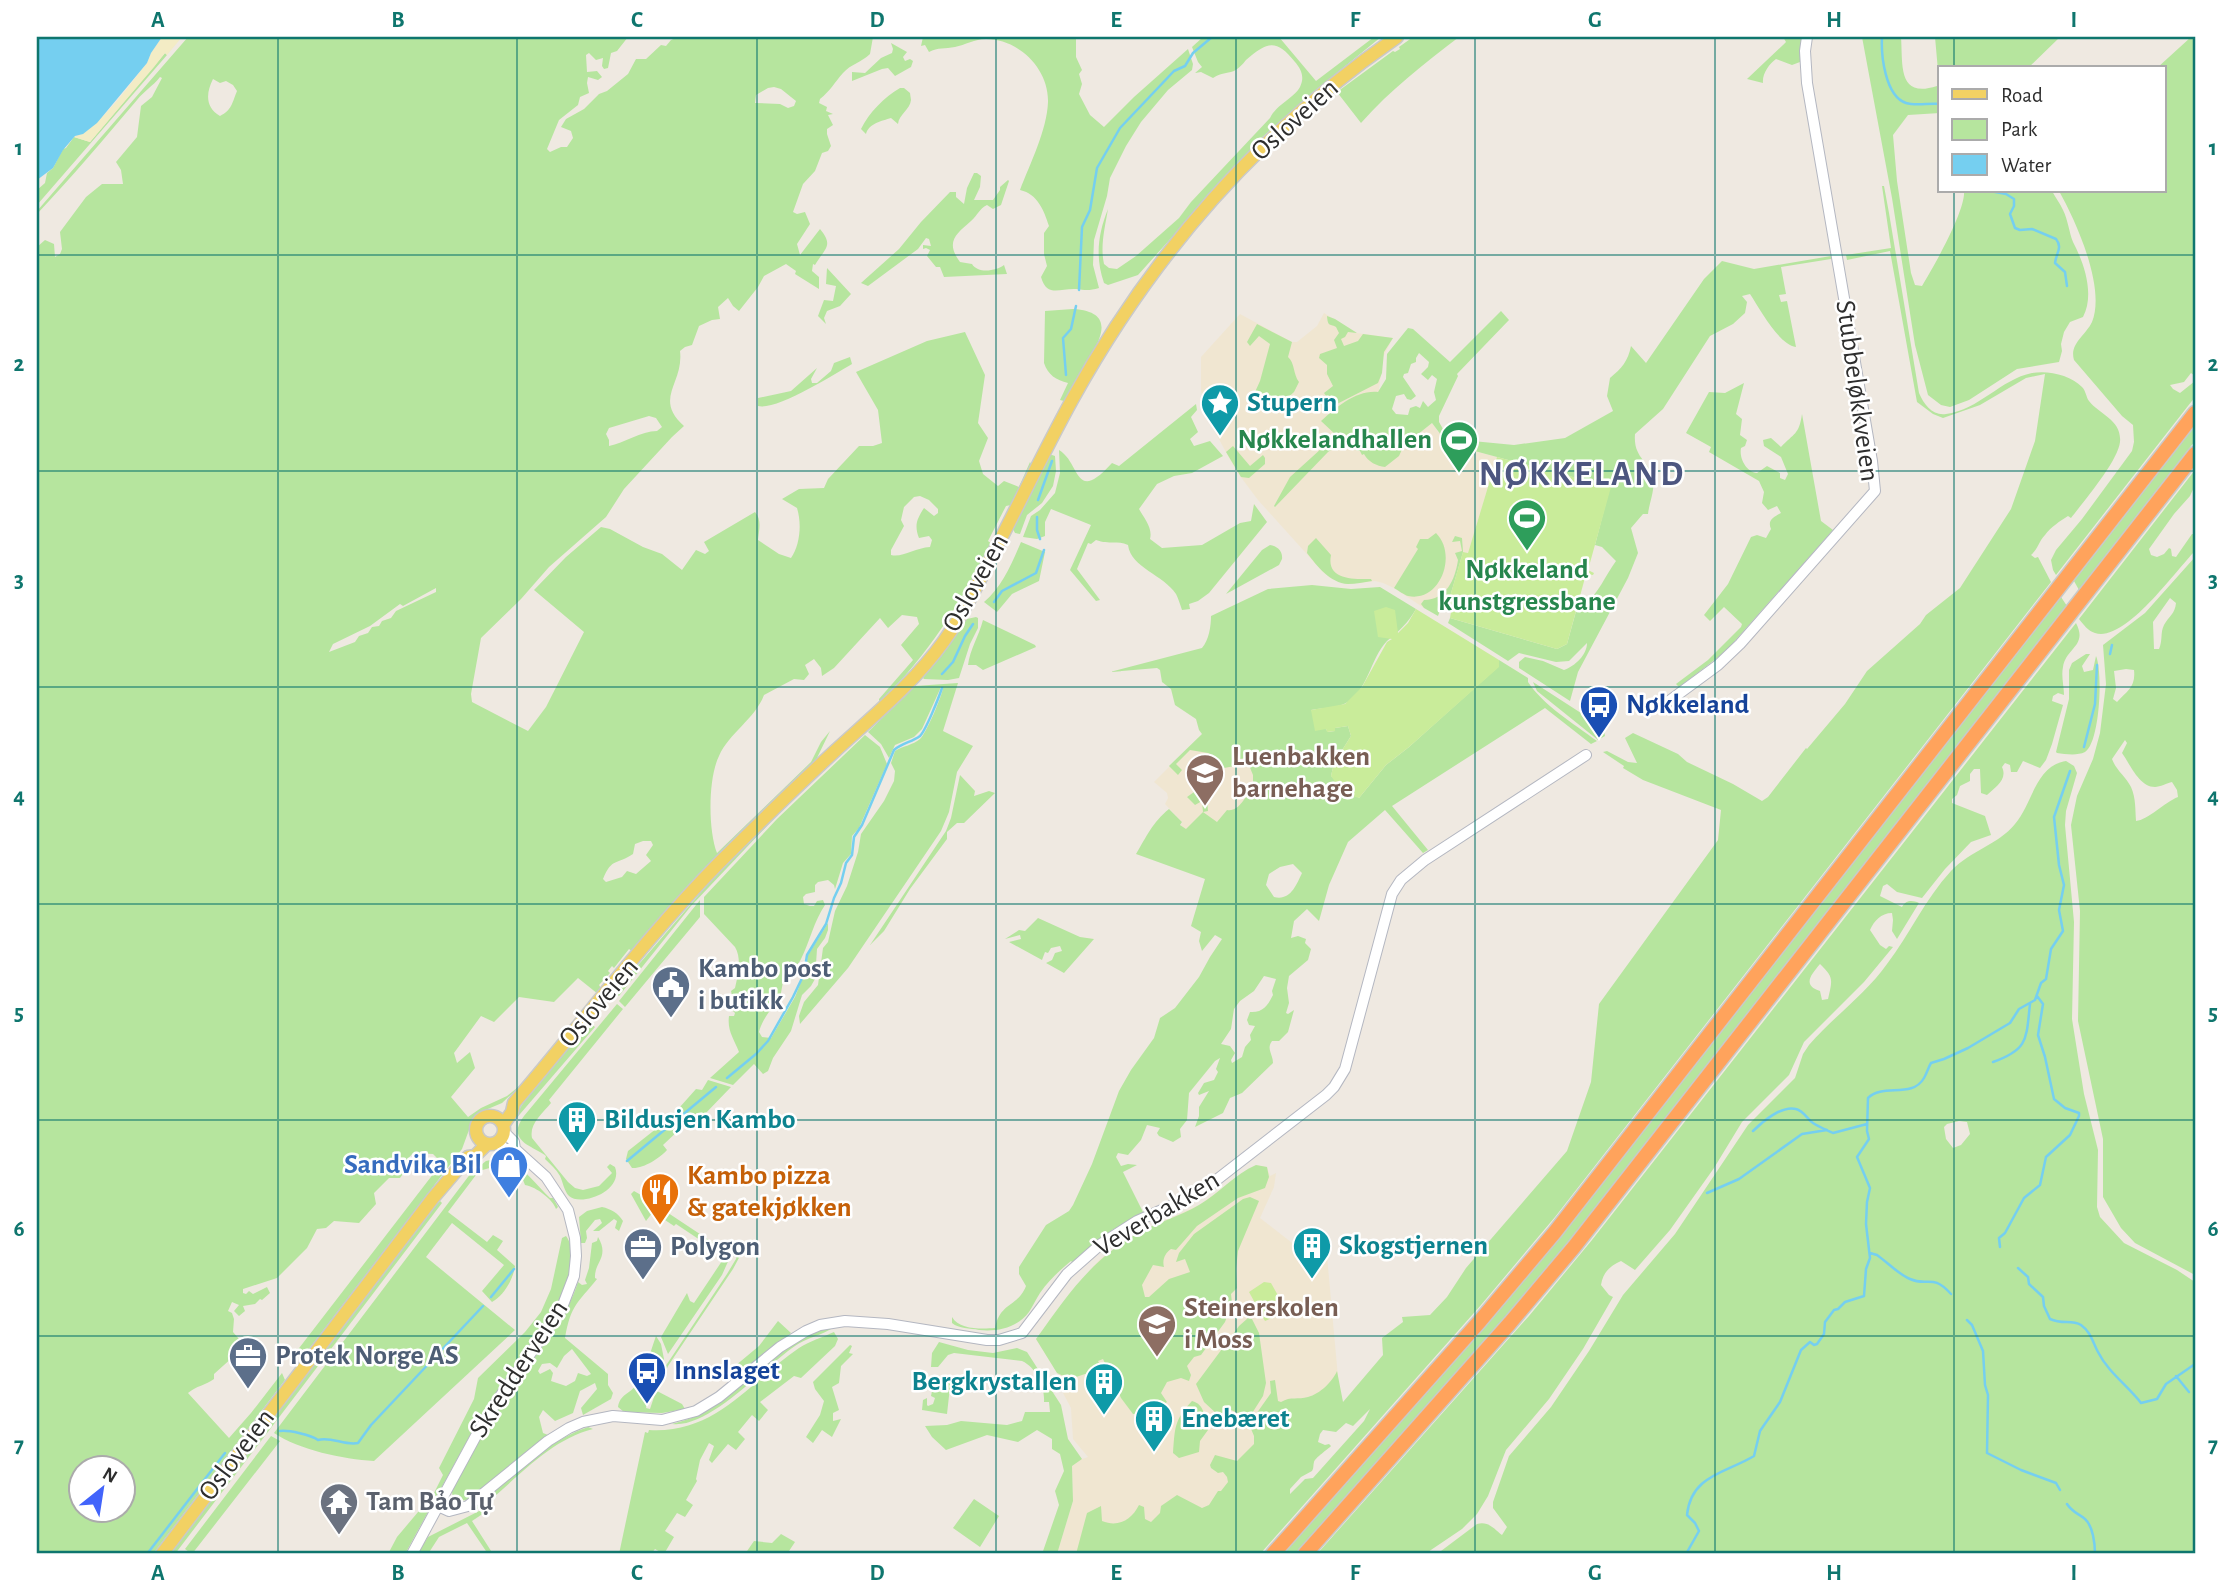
<svg xmlns="http://www.w3.org/2000/svg" width="2232" height="1591" font-family="'Alegreya Sans',sans-serif">
<style>
.education{fill:#f0e6d1}
.green{fill:#b6e59e;fill-rule:evenodd}
.sand{fill:#f3ecc5}
.pitch{fill:#c9ec9a}
.water{fill:#75cff0}
.lines{fill:none;stroke-linecap:round;stroke-linejoin:round}
.stream{stroke:#75cff0;stroke-width:2.5}
.minor-casing{stroke:#b4b7c1;stroke-width:12}
.major-casing{stroke:#c9c9c9;stroke-width:15}
.highway-casing{stroke:#c9c9c9;stroke-width:17}
.minor{stroke:#fff;stroke-width:10}
.major{stroke:#f2d163;stroke-width:12}
.highway{stroke:#ffa35c;stroke-width:14}
.grid{fill:none;stroke:#0f766e;stroke-width:2;stroke-opacity:0.55}
.labels{text-anchor:middle;dominant-baseline:central;stroke-width:5;stroke-linejoin:round;paint-order:stroke}
.street-label{font-size:28px;fill:#2e2e2e;stroke:#fff}
.culture-label{font-size:28px;font-weight:bold;fill:#0d838f;stroke:#fff;text-anchor:start}
.leisure-label{font-size:28px;font-weight:bold;fill:#27864d;stroke:#fff;text-anchor:end}
.transit-label{font-size:28px;font-weight:bold;fill:#164399;stroke:#fff;text-anchor:start}
.education-label{font-size:28px;font-weight:bold;fill:#785e54;stroke:#fff;text-anchor:start}
.service-label{font-size:28px;font-weight:bold;fill:#4e5e75;stroke:#fff;text-anchor:start}
.shop-label{font-size:28px;font-weight:bold;fill:#366cbe;stroke:#fff;text-anchor:end}
.food-label{font-size:28px;font-weight:bold;fill:#c56008;stroke:#fff;text-anchor:start}
.worship-label{font-size:28px;font-weight:bold;fill:#5b616d;stroke:#fff;text-anchor:start}
.district-label{font-size:35px;font-weight:bold;letter-spacing:2px;fill:#4d5680;stroke:#fff}
.neatline{fill:none;stroke:#0f766e;stroke-width:2.5}
.grid-label{font-size:23px;text-anchor:middle;font-weight:bold;fill:#0f766e}
</style>
<rect width="100%" height="100%" fill="#efe9e1"/>
<!-- education -->
<path class="education" d="M1324,313l33,20 36,5 -10,19 -4,33 -16,60 3,7 39,-11 4,-13 8,2 15,-12 6,9 18,14 41,11 -29,96 -4,-1 -15,48 -25,8 -30,-20 -11,-5 -8,-2 -27,3 -16,-5 -9,-7 -65,-72 -21,-28 -27,-49 -9,-32v-34l39,-43 52,28h5l20,-16z
M1198,738l24,23 24,-3 18,40 -51,55 -23,18 -20,-6 12,-43 -17,-18 3,-6 -1,-5 -13,-11z
M1256,1165l11,2 3,9 6,-3 -2,14 -14,31 40,31 4,11 22,-15 12,132 -156,177h-125l16,-53 -1,-35 2,-4 14,-5 -15,-18 -2,-31 -8,-15 4,-4 -31,-50 35,-47 30,-34 41,-27 57,-26z"/>
<!-- green -->
<path class="green" d="M188,37h440l-11,14 -6,2 -3,15 -4,1 -2,-3 1,-8 -7,2 -7,-7 -3,2 1,17 10,-1 5,6 -4,3 -10,-3 -1,6 2,10 -9,4 -2,8 -19,15 -12,29 3,3 11,-5h6l6,-9 -2,-7 -10,-4 5,-8 18,-10 15,-15 8,-3 21,-17 8,-15h10l15,-14 5,1 5,-6 7,-3h195l-3,17c-8,8 -19,10 -27,19 -8,9 -13,18 -23,26l-1,4 8,4 -1,4 7,3 -5,1 5,10 -6,4v5l4,12 -3,5 -6,2 -7,18 -12,13 -10,28 4,2 8,-2 5,12 -13,20 3,11 20,-26c14,17 5,19 -5,36l-2,-1 -1,7 7,6v12l-24,-15 1,-3 -10,-7 -22,12 -6,11 -19,24 -6,-5 -5,-8 -10,9 2,12 -8,1 -13,6 -7,19 -7,2 -5,4c4,33 -27,47 4,75l-12,11 -48,52 -18,28 -57,50 -28,32 -40,39 -10,56 1,8 56,29 18,-24 38,-75 -50,-42 32,-33 35,-30 9,2 33,18 19,7 20,16 14,-20 9,4 4,-3 -5,-9 51,-30c7,8 4,18 3,28l21,14 12,4c9,-13 11,-34 6,-50l-15,-9 17,-10 25,-1 4,-9 31,-33h14l9,-3 -4,-33 -22,-38 71,-31 38,-9 20,43 -7,48 10,15 -9,23 4,13 15,12 6,-5 15,6 11,-25 1,2 -20,41 -5,1 -18,35 4,3c-32,57 -63,112 -111,156l-2,1v-2l34,-39 -12,-15 18,-21 -2,-7 -15,-2 -14,13 -8,-10 -46,50 -12,8 -1,-8 -7,-9 -9,6 4,9 -5,6 -10,-1 -30,16c-9,24 -35,38 -45,61 -11,22 -11,74 -2,97l94,-91 10,-20 9,-11 -14,29 -183,192 -4,-3 -15,19 -2,-2 -4,5 2,2 -11,12 3,5 -4,4 -20,-16 -24,24 -35,-5 -25,25 -13,-6 -27,37 3,10 13,-11 5,16 -24,29 17,20 13,-9 26,-12 21,-17 -26,24 -19,8 -10,8 -11,30 -160,209 -9,-2 144,-187v-11l-4,-4 -20,-1 -8,9v9l-5,7h-11l-15,15 2,11 -17,19 -25,-2 -8,7 -9,1 -10,19 -30,30 -34,11v4l3,1 3,-3 4,3 14,-7 3,6 -8,7 -2,-1 -5,5 -12,2 2,5 -6,5 -5,-5 5,-6 -7,-3 -4,9 4,2 2,6 -1,13 11,13 -1,3 -29,26v5c-8,6 -18,7 -26,14l41,45 22,-25 31,-40 3,7 -132,174h-116v-1307l8,-7 9,4 1,13 5,-3 2,-5 -2,-17 26,-35 16,-13h21l-2,-14 -5,-8 21,-25 4,-31 11,-9 10,-19 -2,-1c-7,9 -16,14 -23,23 -33,39 -65,77 -100,114v-3zM213,79l7,4 6,-2 7,4 4,6c-5,12 -5,19 -17,25 -15,-9 -14,-23 -7,-37zM774,87l7,2 15,12 -2,5 -6,2 -8,-4 -25,-1 1,-8 12,-7zM649,416l7,2 6,9 -5,4c-16,0 -33,12 -48,15v-6l-3,-6 3,-6zM920,496l9,4 9,9v4l-4,3 -10,-8c-7,11 -10,17 -5,30l10,-2 3,4 -2,7c-15,1 -28,11 -39,8v-5l13,-24 -3,-6 3,-13 10,-10zM436,588v4l-40,19 -5,7 -9,3 -3,5 -7,1 -4,6 -9,3 -4,6 -26,10 4,-8 37,-18 30,-22 3,2zM643,841h8l2,4 -7,10 5,6 -15,13 -9,-3 -5,6 -16,5 -3,-3c9,-22 14,-14 30,-25l2,-10zM80,1468h42v42h-42z
M923,37h153v20l6,13 -3,4 3,10 -3,10 11,21 14,12 30,-30 54,-48 5,15 -1,6 -24,20 -27,32 -15,24 -16,32 -3,18 -13,44 -1,25 6,23c-10,3 -14,2 -23,1 -16,-1 -29,9 -35,-12l6,-11 -3,-12v-21l5,-7c-5,-15 -11,-32 -29,-36 10,-26 27,-60 28,-88 1,-33 -29,-63 -62,-63 -11,0 -21,6 -31,8 -10,2 -17,0 -26,5l-4,-7 -4,1z
M1203,37h76l37,44 58,-44h7l-69,56 -52,46 -122,136 -30,10 -4,-2c-9,-26 -6,-49 4,-74 -3,18 -8,37 -4,55l5,4 8,1 19,-13 43,-38 12,-16 79,-84c7,-14 24,-20 30,-31 5,-10 1,-18 -5,-25 -19,-24 -28,-20 -49,-2 -3,4 -8,9 -12,11 -9,3 -11,1 -21,7l-12,-6 -6,1 7,-6 -4,-5 -6,-15z
M1413,37h46c-34,26 -69,53 -98,86l-24,-31 56,-41 2,1 5,-3 -1,-2z
M1783,37h20l-3,25 -8,3 -16,-6c-7,5 -14,15 -13,24l-16,-4 36,-34 3,-3z
M1862,37h39c2,27 -4,62 36,49l2,-4 -4,-45h125l-32,31h-17l-4,-2 -3,2h-64v45l-32,2 -15,20 4,46 14,92 4,12 7,1c11,-18 44,-76 42,-95h88c3,6 8,12 11,19 5,10 6,22 10,32 11,21 22,52 10,75l-13,5 -6,10 -3,12 1,7 -3,11 -42,7 -48,31 -19,7 -9,-2 -13,-10 -13,-50 -23,-147z
M2191,37h4v339l-4,-3 -7,9 -14,3 3,4 7,4 15,-12v16l-139,178 -3,-5 -2,-10 5,-10 26,-31 50,-68 2,-9 -1,-17 -11,-9 -48,-56c-5,-16 12,-25 18,-38 14,-34 -16,-101 -33,-131h105v-123h-7z
M891,43l16,9 -4,5 2,4 5,-2 3,2 -2,6 -16,9 -7,-8 -6,1 -30,12v-9l13,1 16,-15 11,-5 1,-4z
M165,53l2,2 -130,150v-15l8,-7 2,-10 6,-5 10,-19 3,-1 8,-11 16,5z
M900,88h4l6,5 1,7c-1,10 -12,14 -13,24l-7,-6c-9,3 -22,5 -25,16l-5,-5c8,-16 23,-32 39,-41z
M974,173h3l4,3 -1,11 -6,13h19l7,-10v-3l8,-7 1,1 -8,24 -8,4 -6,-4c-8,4 -9,10 -16,16 -15,13 -26,21 -11,41l12,2c6,10 24,7 32,1l3,9 -63,3 -4,-10h-4l-9,-11 3,-6 -4,-2 -3,1v-4l8,1 -2,-7 -3,-1 -8,11 -50,37 -7,-3 38,-34 22,-27 29,-30h6v5l8,7 3,-16z
M1882,186h2l5,27 30,180c5,12 14,23 27,21 33,-4 55,-35 86,-41 16,-3 39,2 50,14 4,4 4,10 7,14 11,14 33,19 31,41 -2,19 -36,59 -49,76l-3,-2c-8,5 -17,11 -23,19 -6,6 -7,14 -14,20l4,3 3,-1 13,25 -496,635 -74,88 -221,249h-14l2,-3 -9,3h-163l11,-41 14,-7 1,15c17,7 30,-2 37,-16l5,2 1,12 6,3 9,-9 1,-7 16,-11 25,13 7,-3 9,-14h3l7,-9 -1,-5 -4,-5 -5,1 -7,-5 -1,-3 5,-10 22,6 17,-17v-8l-5,-12 22,-31 -1,-12 5,-1 3,21 3,1c10,-6 17,-2 27,-5 12,-3 25,-16 29,-26l6,31 40,-47 -1,-17 21,-16 -1,-5 28,-2 17,-18 19,-29 101,-117 24,-69 8,-78 119,-164 3,-30 -78,-30 -20,-12 1,-2 -21,-14 4,-1 21,11 9,1 -12,-25 8,-5 45,21 9,8 46,22 29,17 6,-4 38,-49 1,1 38,-45 22,-33 53,-47 6,-9 34,-27 51,-79 24,-68 10,-67 -19,4 -46,27 -37,13 -10,-4 -16,-12 -27,-151 -43,9 -1,-5 45,-7zM1370,1409l-6,12 -51,57 -8,1 -15,15v-5l11,-12 11,-6c2,-3 1,-6 2,-9 1,-4 14,-13 17,-16l-2,-2 -4,1 -7,-3 2,-8 3,-4 13,2 10,-9 7,3z
M1831,256v3l-50,8 5,27 -7,1 2,7 6,-1 9,46c-18,-3 -36,-38 -46,-53l-8,2 5,6 -2,11 -12,11 -23,12 -47,73 -28,25c-2,25 15,26 18,46 2,10 -4,24 -5,34h-5l-12,14 7,25 -10,25 -50,94 -8,29 -51,-33v-6l6,-5 18,4 21,9c11,-4 23,-15 23,-27l-18,18 -13,1 -37,-9 -11,8 -60,-38 2,-5 107,31 10,-5 11,-40 6,1c15,-12 21,-29 32,-44l-14,-14 -7,-2 15,-58 -154,-41 -12,-7 -12,-16 -15,12 -8,-1 -10,22 -14,11c-8,-1 -17,-5 -21,-13l-2,1 -2,-4 -9,-2 -30,-28c16,-14 35,-31 57,-29l8,-13 1,-25 21,-26 5,1 37,33 51,-51 8,9 -52,54 1,2 -19,40v6l4,7 4,-4 15,15 52,5 51,-7 48,-27 -6,-15 3,-18c12,-10 18,-17 21,-32l15,17 58,-84 18,-18 32,8zM1419,353l10,9 -1,5 -7,7 7,6 4,-5 5,4 -3,13 2,8 -8,7 -5,-6 -3,7 -4,-2 -6,2 -2,7 -12,-1 -4,-5 4,-13 8,-2 3,5 4,1 5,-4 -13,-19 1,-3 4,-1 3,-9 5,-2v-4z
M827,268l24,26 -11,12 -13,5 -3,7 2,6 -8,-8 6,-16 9,1 3,-15 -10,-2z
M1073,309c50,3 22,39 8,63 -6,10 -11,20 -17,29l-4,-1 8,-17c-12,-3 -20,-8 -24,-20l1,-52z
M1327,316l8,3 22,14 -9,-1 -3,5 -4,2 3,7 14,-5 5,-7 30,4 -9,14 -2,21 -4,10 -45,23 -9,-13 9,-7 -6,-12v-9l-8,-7 1,-4 17,-6 -3,-8 5,-7 -3,-6c-7,-4 -8,0 -9,-11z
M1257,324l35,18 -4,15c7,6 5,17 11,25l-5,10 -11,10 -12,-2 -8,4 -8,-12 5,-11 10,-37 -11,-8 -9,10 -3,-4z
M850,357l2,7c-19,11 -76,47 -94,42v-8l33,-7 26,-23 -6,11 1,4h5l14,-12 3,-8z
M1744,383l-8,31 6,5 -2,16 7,5 -2,6 -4,2c-2,10 5,24 16,25l10,-7 13,7v5l5,2 3,-6 -7,-17 -17,-11 -1,-6 8,-2 10,9c13,-14 18,-12 21,-33l19,107 12,9 -108,122 -46,35 -3,-3 32,-24 33,-33 1,-3 -18,-17 -14,14 -6,-6 24,-31 23,-47 6,-2 9,3 5,-9c-4,-9 3,-12 10,-16l-4,-7 -9,4 -6,-7 2,-11 -5,-11 -50,-29 2,-5 -25,-14 23,-41 16,1z
M1196,404l1,6 -6,7 7,15 -8,7 4,7 16,-5 13,15 -31,17 -18,3 -17,8 -18,25c5,9 14,19 11,30l12,9 40,-3 38,-22 11,-2 3,-17 13,18 -58,71 -11,8 -9,3 1,5 -8,1c-2,-6 -4,-12 -6,-16 -12,-19 -45,-26 -48,-49 -11,-5 -18,0 -32,-5l-5,4 -3,-1 -11,26 23,31 -4,1 -26,-31 21,-45 -40,-16 -6,13v14l-8,3 -14,-2 8,-21 9,-6 15,-17 5,-20 -1,-23c22,13 15,55 53,13l7,3z
M2195,425v16l-116,149 -5,-9z
M1333,438l7,6 -12,8 -53,55 -1,-1 16,-29z
M1233,446l17,20 13,-11 2,3v6l-16,14 -8,-1 -15,-25z
M1052,455l3,1 1,15 -3,15 -11,17 -15,12 -7,19 -5,-1 -3,-6 36,-71z
M2195,470v15l-5,11 -16,18 -25,35 2,6 6,2 7,-3 5,-6 2,1 1,7 4,1 16,-23h3v17c-19,19 -70,92 -100,82 -7,-2 -12,-9 -16,-14z
M1436,533c22,22 4,70 -28,63 -4,-1 -10,-6 -14,-8l24,-39 -2,-2 4,-8h8z
M1455,536l7,2 1,14 -14,48 -5,-1 -6,17 -14,-8 -3,-4 3,-4c22,0 31,-20 34,-40l-3,-7 7,-2 -2,-10 -8,1z
M1316,538l15,17c-5,25 22,24 40,24l1,2c-8,1 -16,3 -24,3 -18,-1 -31,-18 -41,-31l1,-7z
M1021,542l24,10 -6,29 -27,13 -15,18 -13,-10c18,-15 28,-39 37,-60z
M1270,545c7,1 13,6 12,14l-3,6 -53,29 36,-44z
M2195,557v718l-60,-32 -14,-15 -18,-31v-58l-25,-118 2,-110 -9,-86 6,-29 16,-37 7,-26 6,-49 -3,-39 42,-32zM2170,598l6,5c-1,11 -7,13 -12,22 -4,8 -1,15 -5,24h-5l-1,-27zM2126,669l8,1c2,17 -7,21 -17,32l-4,-3 3,-11 -2,-17zM2125,740l2,3 -5,10c8,11 17,34 33,34 5,0 12,-4 17,-5l5,8 1,7c-13,5 -30,23 -42,24 -1,-13 0,-22 -5,-34 -5,-10 -15,-17 -19,-28z
M1312,585l39,4 29,-2 36,22c-8,14 -17,22 -29,32 -17,17 -19,52 -43,63 -9,4 -23,4 -33,6l17,22 7,-1v-3l13,-2 3,10 -17,27 -3,13 28,22 27,-33 23,-18 89,-80 1,-7 29,18v4c16,24 45,41 69,59l-6,3 -46,-36 -153,98 36,44 -5,3 -38,-43 -37,32 -19,43 -10,36 -12,-12 -13,12 -3,17 7,-2 8,3 -1,4 6,6 -3,11 -19,16 -2,12 2,15 -3,10 2,1 6,-4 -6,22 -9,9h-7c-6,8 1,13 1,22l-31,30 -12,5 -7,15 -28,14 4,-11v-9l10,-16 -10,4 -1,-2 6,-10 10,-3 4,-8 -2,-3 4,-11 -5,3 -26,32 -2,27 -7,9 1,8 -8,5 -14,-6 -2,-3 3,-5 -13,-3 -6,15 -13,15 -10,-2 -2,4 5,9 7,-2 9,1 -14,7 21,42 -32,16 -39,33 -2,-2c-12,10 -22,19 -31,32 -4,6 -7,13 -11,19 -12,16 -32,20 -50,18 -9,-2 -20,-1 -27,-7v-6c7,13 30,12 43,11 5,-26 23,-21 31,-42l-7,-12v-7l27,-42 23,-14 4,-6 19,-41 27,-73 12,-21 23,-32 6,-20 15,-10 24,-31 11,-20 12,-18 -7,-4 -13,16 -3,-10 2,-9 -10,-6 14,-47 -69,-25c11,-18 16,-31 33,-45l13,13 -2,3 6,4 17,-17 -1,-11 -7,4 -8,-8 7,-5 4,-1 7,6 -3,3h5l1,11 -5,1 14,10 10,-12c13,2 17,-14 26,-20v-15l-7,-17 -6,1v6l-16,3 -16,-15 -18,-3 -14,14 6,6 -4,5 -9,-9 33,-32 -3,-4 -3,-11 -21,-14 -4,-16 -9,-7 -2,-12 -3,-2 -47,4 92,-24c7,-8 9,-22 9,-32l57,-27zM1293,864l9,9c-6,13 -12,28 -28,24l-8,-12 3,-11 11,-7zM1264,976l12,3 -4,12 1,4c-5,10 -10,18 -23,17l-3,8 2,5 6,1 -5,9 1,5 -6,7 -3,10 -10,6 -1,-3 4,-7 -5,-7 -9,-2 10,-15 3,-20 6,-8 14,-10z
M2061,597l6,9 -12,16 -502,641 -51,59 -206,232h-15l278,-316z
M976,617l2,1v10l-8,16 -11,34 -11,2 -24,-1 -1,-1 44,-59z
M983,620l52,25 1,2 -53,23 -7,-5h-8c2,-16 11,-29 15,-45z
M2076,623c12,23 -10,25 -13,44 -2,9 1,19 1,28l-6,-2 -5,3 -1,5 11,4 -11,39 -6,16 -6,8 -17,-7 -6,11h-6l-1,-7 -5,-2 -3,4c6,13 -7,20 -15,28l-6,-2 -1,-24h-6l-4,5v7l-10,5 -3,9 -5,4v4l33,13 6,19 -20,7 -26,27 -23,29 -25,-6 -10,-8 -4,2 -3,10 22,11c4,-7 10,-7 17,-4l-22,36 -5,-8 1,-11 -1,-7c-11,0 -18,8 -22,17l10,15 6,4 3,-3 4,1 -29,35 -60,60 -15,33 -47,47 -28,46 -44,62 -35,40 -14,-9c-11,5 -18,11 -20,24l8,10 4,2 -30,52 -34,50 -43,51 -18,46 -11,18 -15,15 -37,25h-108l212,-238 63,-76zM1820,964c13,13 13,14 8,35l-6,1 -2,-9c-18,-6 -9,-16 0,-27z
M2086,654h4l-8,12 2,6 9,-2 3,-14c7,16 4,87 -11,96 -8,4 -20,2 -28,1l-1,-1 13,-53v-29l3,-7z
M1533,682l65,42 6,7 1,5 -7,4 -61,-49z
M958,683l-15,48 30,15 -16,26 -8,40 -8,19 -93,137 -48,56 -1,-8 5,-14 14,-17 5,-37 5,-6 7,-31 12,-25 11,-34 3,-18 23,-33 10,-20 1,-10 -4,-8 4,-12c8,-5 18,-6 25,-12 6,-5 22,-43 23,-51l-2,-1 -19,42 -8,8 -19,8 -6,13 -8,-14 -13,-12 47,-46z
M865,735l15,12 7,17 -28,64 -7,8 -1,18 -8,9 -8,26 -1,-4 -6,-5 -10,2 -3,3v7l-9,2 -3,3 1,7 6,2h4l3,-5 6,-1 2,5c-11,16 -15,36 -24,54 -3,7 -10,10 -15,16 -5,7 -3,18 -8,25 -7,10 -16,19 -19,32l3,5 9,1 24,-41 10,-25 3,-17 20,-32v7l-3,8 -8,11 -2,30 -4,7 -9,9 -11,36 -18,27 -5,13 -5,3 -9,-10 -21,21 -23,-7 29,-26c-5,-13 -12,-21 -10,-36h5l1,-3 -2,-2 1,-7 -3,-13 4,-3c3,-13 7,-29 0,-41l-31,-33v-17l73,-78z
M2066,761l8,5 3,7 -11,38 -1,14 9,97 -2,97 12,75 14,56 -1,57 3,10 24,26 53,27 18,12v272h-758l40,-30c12,-3 17,5 25,11l5,-8 -14,-19v-6l16,-46 42,-49 38,-56 34,-56 52,-61 73,-109 47,-47 8,-24 6,-9c24,-28 56,-50 78,-81 23,-30 38,-65 64,-93 20,-21 47,-26 64,-47 18,-21 20,-58 51,-63zM1959,1121l8,1 3,12 -9,11 -8,3 -7,-9 -2,-12 3,-3z
M960,775l15,16 -1,5 15,-5 6,2 -31,30h-7l-10,9v7l-37,50 -26,42 -14,14 76,-114 5,-13z
M804,787l-113,119 -72,90 -5,-3 102,-118z
M700,900v17l-75,90 -6,-6z
M1038,918l42,19 14,2 -30,34 -18,-10 6,-3 3,-7 7,-2 -2,-5 -9,2 -3,5 -3,-1 -3,8 -33,-18 12,-3 -1,-4 -15,4 14,-9 6,1z
M617,1004l6,5 -74,91 2,3c-9,11 -22,21 -19,35l36,44 7,6 8,2 16,-4 13,-13 -5,-6 3,-3 5,3c9,24 -34,40 -46,29 -5,-5 -6,-14 -9,-20 -4,-7 -10,-12 -15,-17l1,-3c-12,-10 -41,-14 -22,-40z
M589,1022l6,5 -81,94c5,-17 40,-60 55,-74 5,-6 11,-9 16,-15v-5z
M708,1080l23,7 -29,30 -5,-4 -34,32 4,5c-7,8 -24,19 -35,18l-6,-9 2,-8 43,-34 25,-28 6,1z
M504,1157c16,6 33,29 46,41h3l5,9 -2,2c-3,-9 -19,-22 -31,-24l-2,-5 -23,-15 -21,6 -31,41 39,30 6,-7 10,6 -6,9 18,16c-2,14 -11,29 -23,36l-10,-11 22,-26 -52,-42 -26,34 89,73 -141,131c-31,-2 -75,-11 -100,-28l197,-260 15,-12z
M1256,1165l11,2 2,10 -4,11 -27,10 -41,28 -21,24 -5,-1c-6,4 -9,11 -7,18l-11,-2 -11,20 3,12h4l20,-18 21,-7 -5,-13 -9,3 3,-9 15,-19 49,-35 7,-2 9,4 -21,50 -2,18 1,19 -6,6 1,9 -7,19 -24,33 -7,2 -7,9 4,9 -2,6 -8,-3 -14,4 -6,11 6,9 -10,7 -12,-3 -9,8h-3l-12,-16 -18,-39 -5,2 7,14 -20,-1 -15,5 -13,-6 -21,-34c32,-44 54,-79 104,-107 19,-10 40,-16 59,-27 19,-11 36,-31 57,-40z
M634,1191l7,4 86,57 -6,2 -45,-30 -2,2 -21,-14 -7,9 -15,-27z
M440,1201l2,2 -267,351h-7l250,-328z
M602,1207c9,2 16,6 21,14l-4,10 -4,-3 2,-7 -3,-2 -15,12h-6l9,-8 -2,-4 -5,1 -9,11 1,7 -2,5h-4l-2,-26 8,-6z
M566,1236c14,19 -2,53 -10,72l-72,102 -79,144h-17l9,-17 37,-44 9,-18 -4,-7 35,-69 4,-21 47,-46 16,-20 10,-23 11,-51z
M598,1237c12,20 -4,25 -3,41l2,1c-19,24 -26,25 -32,59l43,36v11l5,8 -2,6 -28,16 -2,-7 16,-19 -2,-6 -15,8 -7,22 -18,8 -12,-11 -4,7 4,16 5,2 -77,63c-10,5 -20,4 -19,-9 19,-35 38,-69 60,-102 24,-33 54,-66 66,-105l4,3 5,-1 -2,-4 4,-12 3,-25 5,-2zM572,1349l19,25 -4,2 -9,-3 -3,8 -9,5 -15,-5 2,-8 -3,-4 -10,5 -2,-3 4,-7 8,-1 7,5 7,-12z
M741,1245l14,3 -2,8 -12,-2 -8,15 -65,97 -11,25 25,13 3,5 -23,4 -38,-1 -6,-5c2,-13 12,-13 18,-22 10,-13 14,-33 20,-49l5,8 3,15 -10,22 -8,27 4,1 13,-39 64,-96 9,-15z
M730,1257l-8,18 -54,79 -7,-17 26,-44 3,8 4,2 30,-45z
M1248,1318l4,1 7,14 7,50 -3,13 -14,22 -20,-9 -11,6 -14,-13 -8,-18 43,-58z
M778,1321l13,12 -62,48 -6,-5 36,-30z
M834,1327c-11,8 -28,11 -39,19 -31,21 -86,83 -123,78 14,-4 28,-8 40,-17 38,-25 75,-74 122,-80z
M834,1332l4,7 -3,7 -34,32 -7,-2 -34,26 8,8 -9,11 -7,-6 -14,17 7,7 -9,11 -8,-6 -16,19 -3,-3 5,-14 -5,-3 -9,17 -4,19 1,2 -11,19 7,5 -8,12 -8,-4 -12,18 9,6 -10,17 -9,-5 -4,5h-32l26,-122 3,1 1,-3c68,4 100,-48 150,-82 11,-7 24,-11 35,-16z
M939,1342l29,8 25,3 24,-5 10,4 34,53 7,34 14,20 -10,7 1,35 -16,53h-15l17,-49 -4,-14 9,-20 -4,-17 -8,-5v-10l-15,-9 -19,12 -31,-7 -41,15 -14,-13 -7,-11 22,-1 14,-4 46,4 15,-4 3,-9h25l-1,-10h-5c1,-15 -7,-34 -22,-41l-68,-8 -6,2 -10,12h-7l1,-14z
M850,1345l2,1 -3,7 4,1 -12,12 -2,17 -7,4 7,23 -6,3v8l8,-2 -9,18 -10,-7 -9,13 -7,-6 14,-22 4,-14 -9,-12 -2,-7z
M934,1375l17,3 -4,36 -25,-4 1,-10 4,-2v7l1,1 5,-2 2,-6 -4,-2 3,-15 -6,-4z
M1192,1401c13,3 13,18 16,29l-8,11 -1,11 -20,6 -6,-5c2,-25 1,-33 19,-52z
M588,1427l5,2c-44,11 -76,50 -110,77l-8,4v-3c36,-28 69,-65 113,-80z
M271,1436l9,5 -88,113 -7,-5z
M974,1499l25,17 -19,31 -27,-19z
M487,1507l3,2 -18,12 21,33h-5l-21,-31 -28,14 -11,17h-11l11,-17z
M781,1534l14,8 -8,12h-42l9,-13 18,2z"/>
<!-- sand -->
<path class="sand" d="M162,37h20l-15,18 -2,-2 -11,14 -64,75 -16,-5c29,-13 53,-49 73,-74l4,-10z"/>
<!-- pitch -->
<path class="pitch" d="M1497,457l114,30 -23,83 6,3 -1,2 -7,-1 -19,70 -10,5 -107,-31 1,-6 -10,-3 3,-10 5,1 14,-48 5,1z
M1386,607l9,3 3,23 10,-10 8,-14 83,51v7l-90,80 -23,18 -27,33 -16,-5 -12,-17 3,-13 17,-27 -3,-10 -13,2v3l-8,1 -1,-3 -11,2 -4,-21 34,-6 17,-17 25,-45 5,-3 -14,-2 -4,-26z
M1264,1282l7,1 14,25 -8,8 -12,5 -16,-29z"/>
<!-- water -->
<path class="water" d="M37,37h125l-11,16 -4,10 -50,60 -14,11 -8,2 -12,14 -10,18 -16,12z"/>
<g class="lines">
<!-- stream -->
<path class="stream" d="M1882,37c-1,18 3,59 24,66 9,3 23,0 34,1
M1990,191l16,3 8,5v7l-4,8 5,14 5,2 12,-1 24,10c7,9 0,14 -1,24l10,9 2,14
M1079,290l3,-63 8,-17 7,-42 23,-40 54,-57 11,-5 8,-13 19,-16
M1066,375l-3,-37 8,-9 5,-23
M1038,500l14,-39
M1037,517v13l3,9
M994,602l8,-11 34,-18 8,-23
M2110,654l2,-9
M942,674l11,-12 12,-26 8,-12
M2084,747l11,-43 2,-39
M1993,1062c36,-13 33,-23 37,-58
M727,1078l29,-24 12,-13 25,-44 11,-23 3,-19 19,-31 8,-26 7,-15 5,-20 6,-8 2,-18 8,-12 32,-75c8,-7 18,-8 26,-14 6,-6 19,-39 22,-48
M1753,1131c9,-9 29,-26 43,-22 8,2 11,10 17,14 6,4 14,7 20,10l34,-9
M627,1161l89,-74
M1707,1193l32,-14 63,-45 25,-4
M2000,1247l-1,-9 6,-5 19,-35 16,-13 6,-28 24,-22 9,-19v-3l-14,-5 -11,-9 -9,-42 -7,-22 5,-31 -6,-8
M1870,1253l7,2c10,7 21,19 33,24 18,8 22,-6 41,15
M2018,1268l10,9 1,7 14,13 1,9 6,13c13,6 21,0 31,6 10,7 12,18 17,27 10,20 30,34 43,51l16,-4 9,-15 29,-20
M491,1297l23,-28
M1967,1320l5,5 11,26 2,34 3,10 -1,58 34,17 35,13 4,7
M2176,1376l13,16
M2194,1404l1,2
M280,1431c9,-1 31,4 38,9 13,-4 27,6 40,3l13,-18 112,-119
M2067,1504c6,9 11,9 18,15 8,7 10,25 10,35
M147,1554l78,-101
M1686,1554l13,-23 -4,-8 -8,-8c4,-40 39,-42 67,-59l6,-25 20,-29 21,-52 9,-8 4,3 3,-1 7,-10 1,-12 9,-12 4,-1 7,-7 19,-6 2,-27 4,-11 -4,-34 1,-22 3,-14 -13,-31 12,-18 -2,-8 1,-33c15,-15 44,1 56,-20 3,-5 4,-10 7,-15l13,-4 24,-11 42,-25 9,-14 16,-9 6,-17 5,-4 5,-30 12,-18 -4,-21 5,-25 -5,-20 -5,-48 16,-46"/>
<!-- minor casing -->
<g class="minor-casing">
<path id="minor" d="M1665,704l53,-39 22,-21 135,-153 -3,-30 -65,-378 -2,-32 2,-14
M497,1142l8,7h10
M438,1506l11,5 19,-5 80,-65 21,-13 14,-6 30,-6 49,4 34,-9 23,-14 61,-50 26,-16 14,-6 25,-4 43,3 99,16h12l23,-7 45,-59 34,-30 36,-23 45,-20 28,-16 116,-90 8,-8 11,-18 47,-175 9,-14 24,-20 161,-105
M412,1554l65,-120 22,-36 62,-88 13,-34 2,-20 -1,-18 -7,-28 -22,-33 -31,-28 -1,-7 -10,-10"/>
</g>
<!-- major casing -->
<g class="major-casing">
<path id="major" d="M476 1130a14 14 0 1 1 28 0a14 14 0 1 1-28 0Z
M503,1125l9,-13 2,-9c68,-79 132,-166 205,-240 38,-38 77,-76 116,-112 38,-35 79,-68 109,-110 20,-28 35,-60 51,-91 26,-50 50,-101 77,-150 81,-147 186,-267 325,-363
M162,1554l271,-356 35,-41 7,-1 12,-12"/>
</g>
<!-- highway casing -->
<g class="highway-casing">
<path id="highway" d="M1273,1554l207,-233 75,-89 640,-819
M1305,1554l205,-231 64,-76 621,-793"/>
</g>
<!-- minor -->
<use href="#minor" class="minor"/>
<!-- major -->
<use href="#major" class="major"/>
<!-- highway -->
<use href="#highway" class="highway"/>
</g>
<!-- grid -->
<path class="grid" d="M278,37v1517M517,37v1517M757,37v1517M996,37v1517M1236,37v1517M1475,37v1517M1715,37v1517M1954,37v31M1954,191v1363M37,255h2158M37,471h2158M37,687h2158M37,904h2158M37,1120h2158M37,1336h2158"/>
<!-- icons -->
<defs>
<g id="sight-pin" transform="scale(2.0125)"><path d="M0 17L-7.5 6A9.5 9.5 0 1 1 7.5 6Z" fill="#0f9aa8" stroke="#fff"/><path d="M0-6L1.8-2.2L6-1.7L2.9 1.2L3.7 5.4L0 3.3L-3.7 5.4L-2.9 1.2L-6-1.7L-1.8-2.2Z" fill="#fff"/></g>
<g id="stadium-pin" transform="scale(2.0125)"><path d="M0 17L-7.5 6A9.5 9.5 0 1 1 7.5 6Z" fill="#2e9e5b" stroke="#fff"/><path d="M0-5a6.5 5 0 1 0 0 10a6.5 5 0 1 0 0-10ZM-3.5-1.8h7v3.6h-7Z" fill="#fff"/></g>
<g id="bus-pin" transform="scale(2.0125)"><path d="M0 17L-7.5 6A9.5 9.5 0 1 1 7.5 6Z" fill="#1a4fb4" stroke="#fff"/><path d="M-5-6H5V4H4V6H2V4H-2V6H-4V4H-5ZM-3.5-4V0h7V-4ZM-3.5 1.2v1.5H-2V1.2ZM2 1.2v1.5H3.5V1.2Z" fill="#fff"/></g>
<g id="school-pin" transform="scale(2.0125)"><path d="M0 17L-7.5 6A9.5 9.5 0 1 1 7.5 6Z" fill="#8d6e63" stroke="#fff"/><path d="M0-5L7-2L0 1L-7-2ZM-4 1L0 2.5L4 1V4Q0 6-4 4Z" fill="#fff"/></g>
<g id="civic-pin" transform="scale(2.0125)"><path d="M0 17L-7.5 6A9.5 9.5 0 1 1 7.5 6Z" fill="#5c6f8a" stroke="#fff"/><path d="M-.6-6.5H3V-4.5H.6V-3L4-1V1h2V6H-6V1h2V-1L-.6-3ZM-1.2 2.5V6h2.4V2.5Z" fill="#fff"/></g>
<g id="building-pin" transform="scale(2.0125)"><path d="M0 17L-7.5 6A9.5 9.5 0 1 1 7.5 6Z" fill="#0f9aa8" stroke="#fff"/><path d="M-4-6H4V6H1V3H-1V6H-4ZM-2.5-4.3h1.7v1.8h-1.7ZM.8-4.3h1.7v1.8H.8ZM-2.5-1h1.7V.8h-1.7ZM.8-1h1.7V.8H.8Z" fill="#fff"/></g>
<g id="shop-pin" transform="scale(2.0125)"><path d="M0 17L-7.5 6A9.5 9.5 0 1 1 7.5 6Z" fill="#3f7fe0" stroke="#fff"/><path d="M-5-2.5h2.3a2.7 3.5 0 0 1 5.4 0H5L5.5 6h-11ZM-1.5-2.5h3a1.5 2.3 0 0 0-3 0Z" fill="#fff"/></g>
<g id="restaurant-pin" transform="scale(2.0125)"><path d="M0 17L-7.5 6A9.5 9.5 0 1 1 7.5 6Z" fill="#e8710a" stroke="#fff"/><path d="M-5-6h1v4h1v-4h1v4h1v-4h1v5L-1.5 .5V6h-2V.5L-5-1ZM5-6V6H3V1.5H1.5Q1.5-4 5-6Z" fill="#fff"/></g>
<g id="office-pin" transform="scale(2.0125)"><path d="M0 17L-7.5 6A9.5 9.5 0 1 1 7.5 6Z" fill="#5c6f8a" stroke="#fff"/><path d="M-6-3h4V-5.5h4V-3h4V5H-6ZM-1-4.5V-3h2v-1.5ZM-6 0V1H6V0Z" fill="#fff"/></g>
<g id="temple-pin" transform="scale(2.0125)"><path d="M0 17L-7.5 6A9.5 9.5 0 1 1 7.5 6Z" fill="#6b7280" stroke="#fff"/><path d="M0-6L5-2H3V0L6.5 2.5H4V6H1.5V3h-3V6H-4V2.5H-6.5L-3 0V-2H-5Z" fill="#fff"/></g>
</defs>
<g fill-rule="evenodd">
<use href="#sight-pin" x="1220" y="403"/>
<use href="#stadium-pin" x="1459" y="440"/>
<use href="#stadium-pin" x="1527" y="518"/>
<use href="#bus-pin" x="1599" y="705"/>
<use href="#school-pin" x="1205" y="773"/>
<use href="#civic-pin" x="671" y="985"/>
<use href="#building-pin" x="577" y="1120"/>
<use href="#shop-pin" x="509" y="1165"/>
<use href="#restaurant-pin" x="660" y="1192"/>
<use href="#building-pin" x="1312" y="1246"/>
<use href="#office-pin" x="643" y="1247"/>
<use href="#school-pin" x="1157" y="1324"/>
<use href="#office-pin" x="248" y="1356"/>
<use href="#bus-pin" x="647" y="1371"/>
<use href="#building-pin" x="1104" y="1382"/>
<use href="#building-pin" x="1154" y="1419"/>
<use href="#temple-pin" x="339" y="1502"/>
</g>
<g class="labels">
<!-- street labels -->
<g class="street-label">
<text transform="translate(1295 120) rotate(-42)">Osloveien</text>
<text transform="translate(1857 391) rotate(82)">Stubbeløkkveien</text>
<text transform="translate(976 583) rotate(-61)">Osloveien</text>
<text transform="translate(599 1003) rotate(-50)">Osloveien</text>
<text transform="translate(1157 1214) rotate(-31)">Veverbakken</text>
<text transform="translate(519 1369) rotate(-57)">Skredderveien</text>
<text transform="translate(237 1455) rotate(-53)">Osloveien</text>
</g>
<!-- culture labels -->
<g class="culture-label">
<text x="1247" y="403">Stupern</text>
<text x="604" y="1120">Bildusjen Kambo</text>
<text x="1339" y="1246">Skogstjernen</text>
<text x="1077" y="1382" text-anchor="end">Bergkrystallen</text>
<text x="1181" y="1419">Enebæret</text>
</g>
<!-- leisure labels -->
<g class="leisure-label">
<text x="1432" y="440">Nøkkelandhallen</text>
<text x="1527" y="570" text-anchor="middle">Nøkkeland<tspan x="1527" dy="32">kunstgressbane</tspan></text>
</g>
<!-- transit labels -->
<g class="transit-label">
<text x="1626" y="705">Nøkkeland</text>
<text x="674" y="1371">Innslaget</text>
</g>
<!-- education labels -->
<g class="education-label">
<text x="1232" y="757">Luenbakken<tspan x="1232" dy="32">barnehage</tspan></text>
<text x="1184" y="1308">Steinerskolen<tspan x="1184" dy="32">i Moss</tspan></text>
</g>
<!-- service labels -->
<g class="service-label">
<text x="698" y="969">Kambo post<tspan x="698" dy="32">i butikk</tspan></text>
<text x="670" y="1247">Polygon</text>
<text x="275" y="1356">Protek Norge AS</text>
</g>
<!-- shop labels -->
<g class="shop-label">
<text x="482" y="1165">Sandvika Bil</text>
</g>
<!-- food labels -->
<g class="food-label">
<text x="687" y="1176">Kambo pizza<tspan x="687" dy="32">&amp; gatekjøkken</tspan></text>
</g>
<!-- worship labels -->
<g class="worship-label">
<text x="366" y="1502">Tam Bảo Tự</text>
</g>
<!-- district labels -->
<g class="district-label">
<text x="1582" y="474">NØKKELAND</text>
</g>
</g>
<!-- border -->
<rect width="2232" height="1591" fill="none" stroke="#ffffff" stroke-width="77"/>
<!-- legend -->
<rect x="1938" y="66" width="228" height="126" fill="#ffffff" stroke="#ababab" stroke-width="2"/>
<rect x="1952" y="89" width="35" height="10" fill="#f2d163" stroke="#ababab" stroke-width="2"/>
<text x="2001" y="102" font-size="21" fill="#2e2e2e">Road</text>
<rect x="1952" y="119" width="35" height="21" fill="#b6e59e" stroke="#ababab" stroke-width="2"/>
<text x="2001" y="136" font-size="21" fill="#2e2e2e">Park</text>
<rect x="1952" y="154" width="35" height="21" fill="#75cff0" stroke="#ababab" stroke-width="2"/>
<text x="2001" y="172" font-size="21" fill="#2e2e2e">Water</text>
<!-- north arrow -->
<g transform="translate(102 1489) rotate(30)"><circle r="33" fill="#ffffff" stroke="#ababab" stroke-width="2"/>
<path d="M0-5L12 26L0 18L-12 26Z" fill="#4264fb"/>
<text y="-10" font-size="19" font-weight="bold" text-anchor="middle" fill="#2e2e2e">N</text>
</g>
<rect x="38" y="38" width="2156" height="1514" class="neatline"/>
<g class="grid-label">
<text x="158" y="27">A</text>
<text x="398" y="27">B</text>
<text x="637" y="27">C</text>
<text x="877" y="27">D</text>
<text x="1116" y="27">E</text>
<text x="1355" y="27">F</text>
<text x="1595" y="27">G</text>
<text x="1834" y="27">H</text>
<text x="2074" y="27">I</text>
<text x="19" y="155">1</text>
<text x="2213" y="155">1</text>
<text x="19" y="371">2</text>
<text x="2213" y="371">2</text>
<text x="19" y="587">3</text>
<text x="2213" y="587">3</text>
<text x="19" y="803">4</text>
<text x="2213" y="803">4</text>
<text x="19" y="1020">5</text>
<text x="2213" y="1020">5</text>
<text x="19" y="1236">6</text>
<text x="2213" y="1236">6</text>
<text x="19" y="1452">7</text>
<text x="2213" y="1452">7</text>
<text x="158" y="1580">A</text>
<text x="398" y="1580">B</text>
<text x="637" y="1580">C</text>
<text x="877" y="1580">D</text>
<text x="1116" y="1580">E</text>
<text x="1355" y="1580">F</text>
<text x="1595" y="1580">G</text>
<text x="1834" y="1580">H</text>
<text x="2074" y="1580">I</text>
</g>
</svg>
